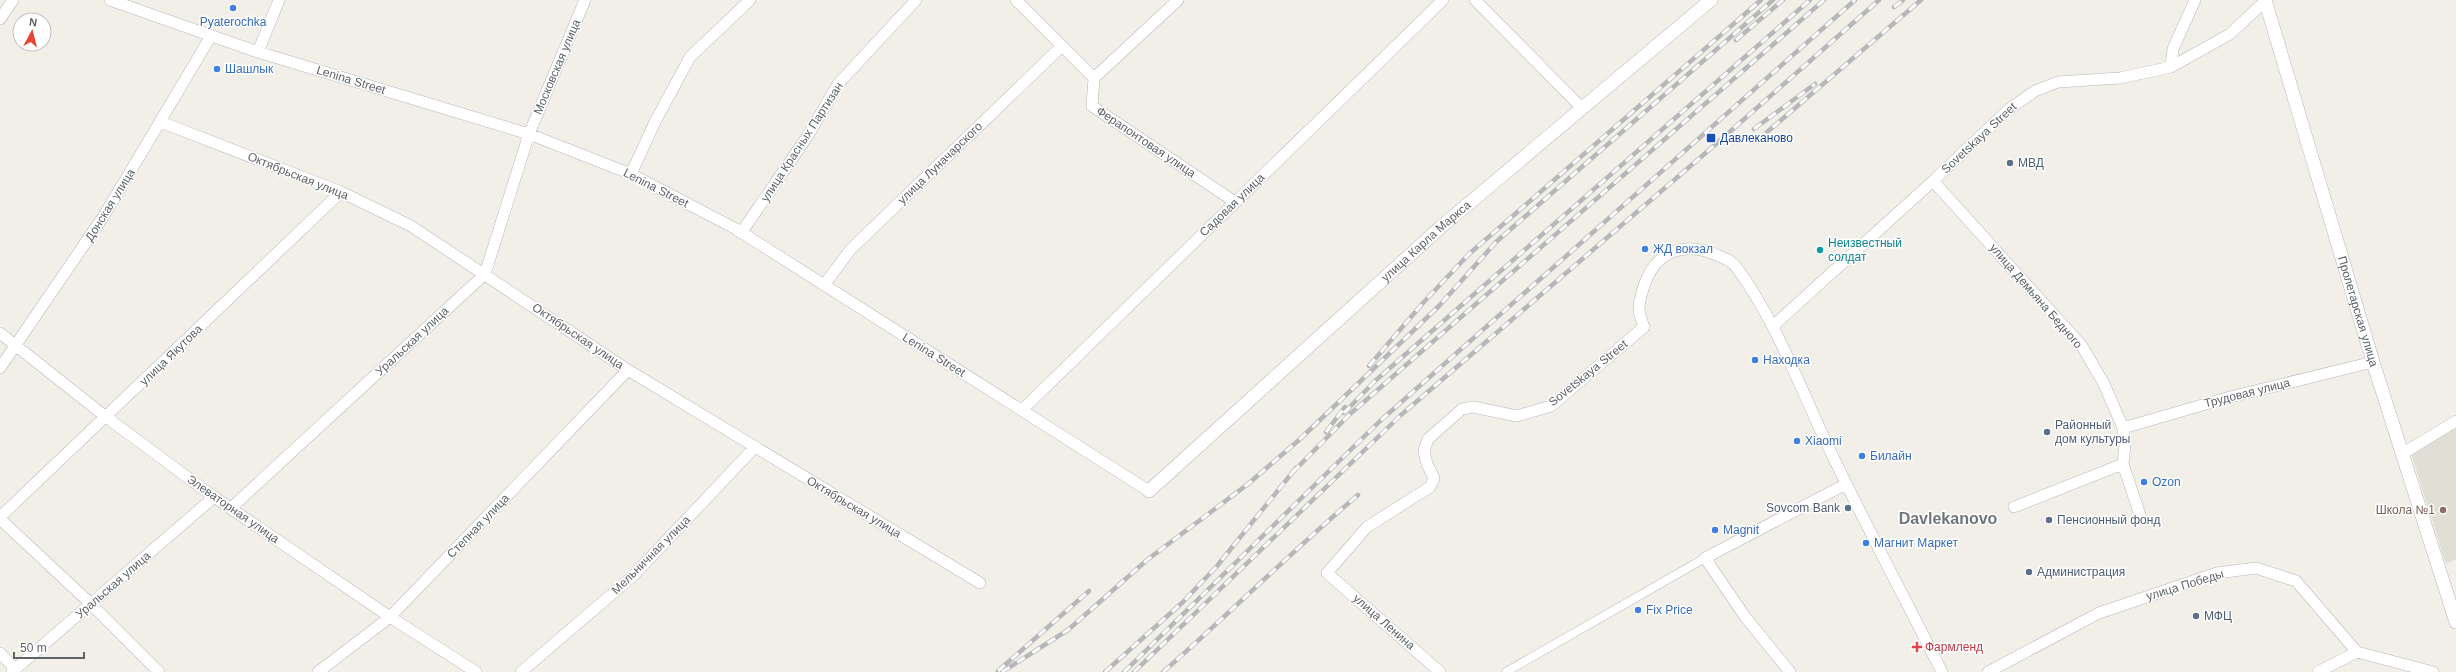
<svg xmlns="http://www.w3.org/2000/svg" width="2456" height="672" font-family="Helvetica,sans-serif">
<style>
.education{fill:#e1ded6}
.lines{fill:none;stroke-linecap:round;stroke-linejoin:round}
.pedestrian-casing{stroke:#b5b8bc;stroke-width:9}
.minor-casing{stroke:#b5b8bc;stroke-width:12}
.tertiary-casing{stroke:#b5b8bc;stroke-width:14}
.pedestrian{stroke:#fff;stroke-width:8}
.minor{stroke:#fff;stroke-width:11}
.tertiary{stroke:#fff;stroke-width:13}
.rail-casing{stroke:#b6b7b8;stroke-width:4.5}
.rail{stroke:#fff;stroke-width:3;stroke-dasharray:9;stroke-linecap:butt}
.shop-dot{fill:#3f7fe0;stroke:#fff;stroke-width:1.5}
.transit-dot{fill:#1a4fb4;stroke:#fff;stroke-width:1.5}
.service-dot{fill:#5c6f8a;stroke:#fff;stroke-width:1.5}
.culture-dot{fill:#0f9aa8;stroke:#fff;stroke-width:1.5}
.education-dot{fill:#8d6e63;stroke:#fff;stroke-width:1.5}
.health-dot{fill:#e0444e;stroke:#fff;stroke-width:1.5}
.labels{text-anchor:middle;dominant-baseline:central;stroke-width:3;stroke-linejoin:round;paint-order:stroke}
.shop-label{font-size:12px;fill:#366cbe;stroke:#fff;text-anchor:start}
.street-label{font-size:12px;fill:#5f6368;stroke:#fff}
.transit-label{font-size:12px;fill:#164399;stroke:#fff;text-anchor:start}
.service-label{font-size:12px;fill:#4e5e75;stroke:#fff;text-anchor:start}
.culture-label{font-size:12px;fill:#0d838f;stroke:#fff;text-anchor:start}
.education-label{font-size:12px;fill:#785e54;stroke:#fff;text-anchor:end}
.health-label{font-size:12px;fill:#be3a42;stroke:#fff;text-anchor:start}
.district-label{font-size:16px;font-weight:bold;fill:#70757a;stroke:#fff}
</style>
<rect width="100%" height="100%" fill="#f1efe8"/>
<!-- education -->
<path class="education" d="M2456,426v133l-10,5 -35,-111z"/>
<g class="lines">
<!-- pedestrian casing -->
<g class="pedestrian-casing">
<path id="pedestrian" d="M1506,672l199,-114"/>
</g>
<!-- minor casing -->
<g class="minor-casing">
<path id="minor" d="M110,0l148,52 271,82 102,40 105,55 413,262
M1016,0l78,78 -2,28 143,96
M1475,0l106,107
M0,19l13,-19
M258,52l21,-52
M2171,67l2,-18 22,-49
M1094,78l84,-78
M161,122l180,70 70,34 217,144 352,213
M631,174l24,-52 35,-65 60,-57
M1933,181l149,165 22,38 19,44 2,17 -2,19 17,51
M741,233l66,-96 31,-53 78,-84
M824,285l27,-36 211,-203
M1773,326l160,-145 76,-72 26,-18 23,-9 62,-4 51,-11 59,-33 34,-32
M0,333l106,84 108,80 176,120 86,55
M0,368l105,-154 106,-178
M1022,410l421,-410
M2123,428l107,-31 143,-35
M2402,454l54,-33
M2014,507l109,-43
M231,508l254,-234 44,-140 56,-134
M0,517l341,-325
M0,519l91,85 68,68
M0,653l15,16
M12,672l202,-175
M318,672l72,-55 238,-247
M521,672l112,-96 122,-129
M1440,672l-113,-99 40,-46 63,-40 4,-9 -7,-14 -3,-13 4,-12 34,-30 11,-2 44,9 34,-10 93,-79c-7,-17 -6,-21 -1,-38 11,-38 41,-49 76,-33 7,3 13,5 18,12 38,52 61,114 88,172 37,78 78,155 117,232
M1790,672l-44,-54 -41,-60 141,-74
M1988,672l111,-59 118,-40 39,-5 40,13 61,71 76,20
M2318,672l39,-20"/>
</g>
<!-- tertiary casing -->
<g class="tertiary-casing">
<g id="tertiary">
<path id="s1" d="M2265,0l108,362 83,260"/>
<path id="s2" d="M1149,491l293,-265 269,-226"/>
</g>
</g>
<!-- pedestrian -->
<use href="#pedestrian" class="pedestrian"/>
<!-- minor -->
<use href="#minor" class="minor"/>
<!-- tertiary -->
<use href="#tertiary" class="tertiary"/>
<!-- rail casing -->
<g class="rail-casing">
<path id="rail" d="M1894,7l9,-7
M1736,40l47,-40
M1754,129l61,-45
M1759,139l162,-139
M1369,366l54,-63 46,-49 292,-254
M1344,413l31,-32 435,-381
M1326,432l19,-25
M1293,472l57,-58 474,-414
M998,671l91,-80
M1002,672l66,-42 79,-70 101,-76 51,-44 140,-134 57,-64 277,-242
M1105,672l78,-70 34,-36 79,-98
M1124,672l256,-251 475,-421
M1134,672l267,-257 315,-271 163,-144
M1163,672c66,-58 128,-120 195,-177"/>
</g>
<!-- rail -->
<use href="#rail" class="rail"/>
</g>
<!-- markers -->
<g class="shop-dot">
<circle cx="233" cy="8" r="4"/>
<circle cx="217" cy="69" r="4"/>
<circle cx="1645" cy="249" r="4"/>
<circle cx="1755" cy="360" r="4"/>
<circle cx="1797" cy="441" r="4"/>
<circle cx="1862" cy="456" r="4"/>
<circle cx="2144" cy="482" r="4"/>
<circle cx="1715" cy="530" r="4"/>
<circle cx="1866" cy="543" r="4"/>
<circle cx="1638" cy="610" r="4"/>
</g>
<rect class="transit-dot" x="1706" y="133" width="10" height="10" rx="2"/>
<g class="service-dot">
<circle cx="2010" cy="163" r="4"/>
<circle cx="2047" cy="432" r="4"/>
<circle cx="1848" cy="508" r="4"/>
<circle cx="2049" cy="520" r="4"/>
<circle cx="2029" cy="572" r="4"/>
<circle cx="2196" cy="616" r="4"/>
</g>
<circle class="culture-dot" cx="1820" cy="250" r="4"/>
<circle class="education-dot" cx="2443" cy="510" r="4"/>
<path class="health-dot" d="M1915 641h4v4h4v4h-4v4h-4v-4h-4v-4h4z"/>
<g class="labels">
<!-- shop labels -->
<g class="shop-label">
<text x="233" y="22" text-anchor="middle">Pyaterochka</text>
<text x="225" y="69">Шашлык</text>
<text x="1653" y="249">ЖД вокзал</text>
<text x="1763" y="360">Находка</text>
<text x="1805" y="441">Xiaomi</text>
<text x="1870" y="456">Билайн</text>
<text x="2152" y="482">Ozon</text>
<text x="1723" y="530">Magnit</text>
<text x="1874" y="543">Магнит Маркет</text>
<text x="1646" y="610">Fix Price</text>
</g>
<!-- street labels -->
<g class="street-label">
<text transform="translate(557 67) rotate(-67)">Московская улица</text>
<text transform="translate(351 80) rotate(17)">Lenina Street</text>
<text transform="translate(1979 138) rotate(-43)">Sovetskaya Street</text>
<text transform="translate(802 142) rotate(-57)">улица Красных Партизан</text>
<text transform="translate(1146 142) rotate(34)">Ферапонтовая улица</text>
<text transform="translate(940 163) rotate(-44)">улица Луначарского</text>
<text transform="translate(298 176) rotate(22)">Октябрьская улица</text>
<text transform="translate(656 188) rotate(27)">Lenina Street</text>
<text transform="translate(110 205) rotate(-58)">Донская улица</text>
<text transform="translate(1232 205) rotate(-44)">Садовая улица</text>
<text stroke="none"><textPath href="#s2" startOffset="373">улица Карла Маркса</textPath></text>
<text transform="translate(2036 296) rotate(49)">улица Демьяна Бедного</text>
<text stroke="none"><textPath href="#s1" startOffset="325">Пролетарская улица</textPath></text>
<text transform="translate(578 336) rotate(34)">Октябрьская улица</text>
<text transform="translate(412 341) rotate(-43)">Уральская улица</text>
<text transform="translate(171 355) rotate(-44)">улица Якутова</text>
<text transform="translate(934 355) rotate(32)">Lenina Street</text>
<text transform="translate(1588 373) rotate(-39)">Sovetskaya Street</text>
<text transform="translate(2247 393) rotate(-14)">Трудовая улица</text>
<text transform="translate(854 507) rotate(31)">Октябрьская улица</text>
<text transform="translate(233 509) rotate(35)">Элеваторная улица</text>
<text transform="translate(478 526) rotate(-46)">Степная улица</text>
<text transform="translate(651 555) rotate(-45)">Мельничная улица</text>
<text transform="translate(113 585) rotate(-41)">Уральская улица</text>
<text transform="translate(2185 585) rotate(-17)">улица Победы</text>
<text transform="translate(1384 622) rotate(41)">улица Ленина</text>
</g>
<!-- transit labels -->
<g class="transit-label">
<text x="1720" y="138">Давлеканово</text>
</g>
<!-- service labels -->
<g class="service-label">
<text x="2018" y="163">МВД</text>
<text x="2055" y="425">Районный<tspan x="2055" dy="14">дом культуры</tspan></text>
<text x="1840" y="508" text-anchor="end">Sovcom Bank</text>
<text x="2057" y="520">Пенсионный фонд</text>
<text x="2037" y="572">Администрация</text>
<text x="2204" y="616">МФЦ</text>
</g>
<!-- culture labels -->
<g class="culture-label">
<text x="1828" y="243">Неизвестный<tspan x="1828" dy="14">солдат</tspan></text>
</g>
<!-- education labels -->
<g class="education-label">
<text x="2435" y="510">Школа №1</text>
</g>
<!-- health labels -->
<g class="health-label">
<text x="1925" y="647">Фармленд</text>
</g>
<!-- district labels -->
<g class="district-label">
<text x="1948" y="518">Davlekanovo</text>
</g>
</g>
<!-- north arrow -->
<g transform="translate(32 32) rotate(7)"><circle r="19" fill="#ffffff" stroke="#bfc1c3"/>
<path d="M0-3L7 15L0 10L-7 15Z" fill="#ea4335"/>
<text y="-6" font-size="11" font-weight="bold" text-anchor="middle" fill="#5f6368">N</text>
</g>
<!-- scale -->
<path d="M14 652v6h70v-6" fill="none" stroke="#5f6368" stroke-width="2"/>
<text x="20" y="652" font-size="12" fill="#5f6368" stroke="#ffffff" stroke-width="3" paint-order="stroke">50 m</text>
</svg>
